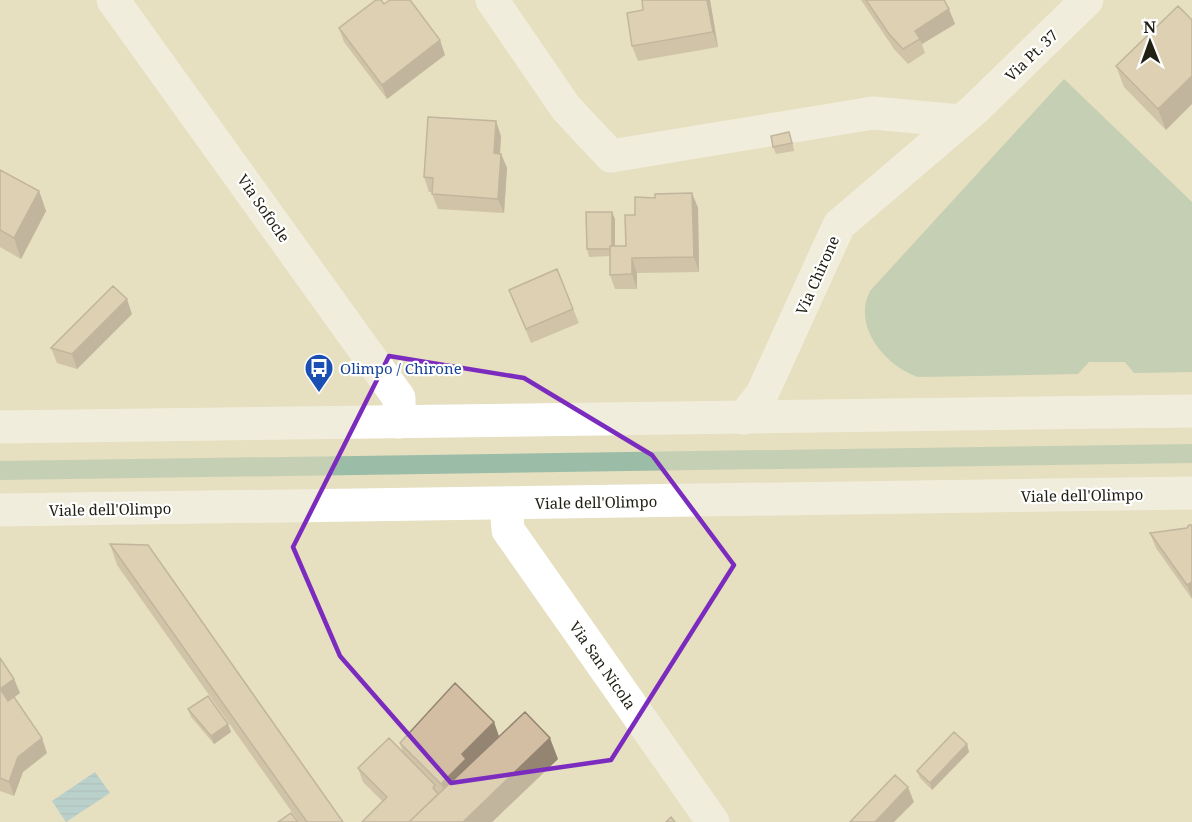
<svg xmlns="http://www.w3.org/2000/svg" width="1192" height="822" font-family="'Noto Serif',serif">
<style>
.green{fill:#9bbca7}
.water{fill:url(#water-rules)}
.lines{fill:none;stroke-linecap:round;stroke-linejoin:round}
.minor{stroke:#fff;stroke-width:33}
.tertiary{stroke:#fff;stroke-width:33}
.wall{fill:#b5a38d}
.shaded-wall{fill:#948573}
.building{fill:#d3bea4;stroke:#948573;stroke-width:1.5}
.marked{fill:none;stroke:#7b2cbf;stroke-width:4.5;stroke-linejoin:round}
.labels{text-anchor:middle;dominant-baseline:central;stroke-width:4.5;stroke-linejoin:round;paint-order:stroke}
.street-label{font-size:15px;fill:#222014;stroke:#fff}
.transit-label{font-size:15px;fill:#164399;stroke:#fff;text-anchor:start}
</style>
<defs>
<pattern id="water-rules" width="6" height="5" patternUnits="userSpaceOnUse" patternTransform="scale(1.5)"><rect width="6" height="5" fill="#86c0da"/><path d="M0 2.5h6" fill="none" stroke="#73a5ba"/></pattern>
</defs>
<rect width="100%" height="100%" fill="#e6dfc0"/>
<!-- green -->
<path class="green" d="M1064,79l128,123v170l-58,1 -9,-11h-36l-11,12 -160,3c-33,-11 -66,-51 -48,-86z
M1192,444v19l-1192,17v-19z"/>
<!-- water -->
<path class="water" d="M95,772l15,21 -44,29 -14,-21z"/>
<g class="lines">
<!-- minor -->
<path class="minor" d="M113,0l286,398v24
M492,0l74,108 45,48 262,-43 88,8
M743,418l19,-24 77,-169 136,-116 112,-109
M506,504l2,26 205,292"/>
<!-- tertiary -->
<path class="tertiary" d="M0,427l1192,-16
M0,510l1192,-17"/>
</g>
<!-- wall -->
<path class="wall" d="M710,0l8,47 -80,14 -6,-15z
M861,0h83l11,24 -33,20 3,9 -17,11 -14,-15z
M384,4l61,51 -58,44 -43,-57 -5,-14z
M1178,6l-12,124 -42,-43 -8,-21z
M501,136l-1,17 1,1 6,14 -3,45 -66,-4 -6,-15v-2h-3l-5,-15z
M792,140l2,11 -18,3 -3,-7z
M0,170l39,21 7,20 -25,48 -21,-12z
M692,193l6,15 1,64 -62,1v16h-22l-5,-14v-19l-21,1 -2,-8 28,-30v27h11l9,-31 20,-17z
M509,290l64,19 6,14 -48,20z
M132,314l-55,55 -20,-6 -6,-15z
M1192,525v74l-36,-51 -6,-15 37,-5z
M110,544l233,278h-44l-182,-257z
M0,658l14,21 6,14 -6,4 33,56 -24,19 -9,24 -14,-5z
M188,709l40,15 3,8 -17,12 -23,-27z
M494,722l5,14 59,23 -66,63 -109,-20 -20,-20 -5,-14 45,-15 -3,-10z
M967,744l2,8 -37,38 -12,-12 -3,-7z"/>
<!-- shaded-wall -->
<path class="shaded-wall" d="M707,0h3l8,47 -5,-15z
M949,9l6,15 -33,20 -7,-13z
M440,40l5,15 -58,44 -5,-14z
M1192,76v28l-26,26 -8,-21z
M496,121l5,15 -2,32 -5,-15z
M501,154l6,14 -3,45 -6,-14z
M39,191l7,20 -25,48 -7,-21z
M692,193l6,15 1,64 -5,-15z
M612,212l3,7v37l-3,-7z
M632,258l5,15v16l-5,-15z
M127,299l5,15 -55,55 -5,-15z
M1192,582v16l-5,-13z
M14,679l6,14 -15,11 -5,-15z
M494,722l5,15 -52,61 -6,-14 21,-30z
M228,724l3,8 -17,12 -3,-8z
M42,738l5,15 -24,19 -9,24 -5,-14 9,-25z
M550,738l8,21 -66,63h-29z
M967,744l2,8 -37,38 -2,-7z
M908,787l6,15 -20,20h-19z"/>
<!-- building -->
<path class="building" d="M376,0h5l3,4 6,-4h20l30,40 -58,45 -43,-57z
M642,0h65l6,32 -81,14 -5,-33 16,-3z
M866,0h78l5,9 -34,22 5,8 -17,10 -14,-15z
M1178,6l14,14v56l-34,33 -42,-43z
M428,117l68,4 -2,32 7,1 -3,45 -66,-5 1,-16 -9,-1z
M789,132l3,11 -19,4 -2,-11z
M0,170l39,21 -25,47 -14,-8z
M692,193l2,64 -62,1v16l-22,1v-29h16l-1,-31h10v-18l20,1v-4z
M586,212h26v34h-2v3h-23z
M557,269l16,40 -47,20 -17,-39z
M113,286l14,13 -55,55 -21,-6z
M1189,525h3v57l-5,3 -37,-52 37,-5z
M110,544l38,1 195,277h-36z
M0,658l14,21 -14,10z
M455,683l39,39 -32,32 4,5 -25,25 -41,-41z
M0,689l8,12 6,-4 28,41 -24,19 -9,25 -9,-4z
M208,696l20,28 -17,12 -23,-27z
M525,712l25,26 -87,84h-54z
M954,732l13,12 -37,39 -13,-12z
M389,738l46,47 -2,3 5,6 -29,28h-47l25,-25 -29,-29z
M895,775l13,12 -33,35h-25z
M291,813l7,9h-20z
M671,817l4,5h-9z"/>
<!-- marked area -->
<path d="M0 0H1192V822H0ZM389,356l135,22 128,77 82,110 -123,195 -160,23 -111,-127 -47,-109z" fill="#e6dfc0" fill-opacity=".55" fill-rule="evenodd"/>
<path class="marked" d="M389,356l135,22 128,77 82,110 -123,195 -160,23 -111,-127 -47,-109z"/>
<!-- icons -->
<defs>
<g id="bus-pin" transform="scale(1.5)"><path d="M0 17L-7.5 6A9.5 9.5 0 1 1 7.5 6Z" fill="#1a4fb4" stroke="#fff"/><path d="M-5-6H5V4H4V6H2V4H-2V6H-4V4H-5ZM-3.5-4V0h7V-4ZM-3.5 1.2v1.5H-2V1.2ZM2 1.2v1.5H3.5V1.2Z" fill="#fff"/></g>
</defs>
<g fill-rule="evenodd">
<use href="#bus-pin" x="319" y="368"/>
</g>
<g class="labels">
<!-- street labels -->
<g class="street-label">
<text transform="translate(1031 55) rotate(-44)">Via Pt. 37</text>
<text transform="translate(264 208) rotate(55)">Via Sofocle</text>
<text transform="translate(817 275) rotate(-66)">Via Chirone</text>
<text transform="translate(1082 495) rotate(-1)">Viale dell'Olimpo</text>
<text transform="translate(596 502) rotate(-1)">Viale dell'Olimpo</text>
<text transform="translate(110 509) rotate(-1)">Viale dell'Olimpo</text>
<text transform="translate(603 665) rotate(55)">Via San Nicola</text>
</g>
<!-- transit labels -->
<g class="transit-label">
<text x="340" y="368">Olimpo / Chirone</text>
</g>
</g>
<!-- north arrow -->
<g transform="translate(1150 42) rotate(359)" stroke="#ffffff" stroke-width="4.5" paint-order="stroke">
<path d="M0-4.5L10 22L0 15L-10 22Z" fill="#222014"/>
<text y="-9" font-size="16" font-weight="bold" text-anchor="middle" fill="#222014">N</text>
</g>
</svg>
